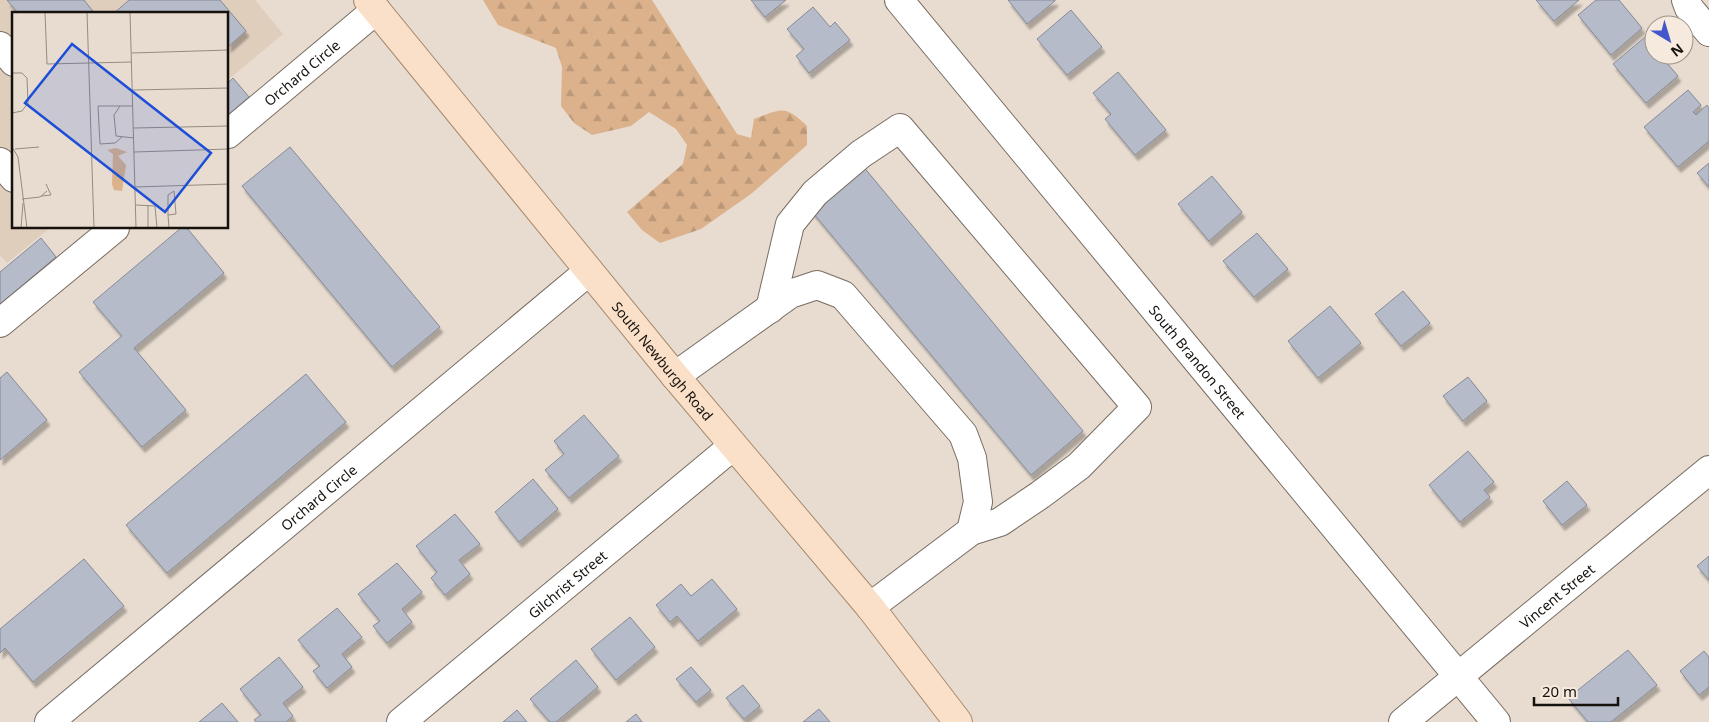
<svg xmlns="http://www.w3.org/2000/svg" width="1709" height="722" font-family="'Noto Sans',sans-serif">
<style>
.built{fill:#e0cebd}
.forest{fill:url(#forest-firs)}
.building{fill:#b6bbc9;stroke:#868a98;filter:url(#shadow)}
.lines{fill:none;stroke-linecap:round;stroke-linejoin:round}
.minor-casing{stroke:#786d63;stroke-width:30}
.major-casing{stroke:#a78a6e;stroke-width:30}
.minor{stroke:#fff;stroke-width:28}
.major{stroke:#fae0c8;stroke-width:28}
.labels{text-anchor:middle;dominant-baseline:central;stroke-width:5;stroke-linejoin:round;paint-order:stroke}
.street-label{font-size:14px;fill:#15110d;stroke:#f6e9dd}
.inset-road{fill:none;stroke:#948b82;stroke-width:1}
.view{fill:#1d4ed8;fill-opacity:0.15;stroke:#1d4ed8;stroke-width:2.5}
.inset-edge{fill:none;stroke:#15110d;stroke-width:2.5}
</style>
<defs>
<pattern id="forest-firs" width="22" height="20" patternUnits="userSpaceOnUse" patternTransform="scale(1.25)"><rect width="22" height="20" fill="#dbb28c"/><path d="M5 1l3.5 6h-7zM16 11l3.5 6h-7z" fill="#bb9878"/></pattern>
<filter id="shadow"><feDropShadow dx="3" dy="5.5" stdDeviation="1" flood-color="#0004"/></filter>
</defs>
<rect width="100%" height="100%" fill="#e8dcd0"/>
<!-- built -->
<path class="built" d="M0,0h255l28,34 -55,46v-66h-214v214h36l-43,35 -7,-8z"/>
<!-- forest -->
<path class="forest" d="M483,0h169l85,134 14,4 3,-19c28,-10 30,-15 53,7v19l-56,49 -50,35 -41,14 -18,-13 -15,-18 56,-48 4,-19 -11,-16 -27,-17 -18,14 -39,9 -18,-12 -13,-17 1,-39 -6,-19 -58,-23z"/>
<!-- building -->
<path class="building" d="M7,0h77l11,14h-76z
M129,0h91l26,31 -18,16v-33h-115z
M751,0h35l-21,17z
M1008,0h47v1l-28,23z
M1536,0h43l-25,21z
M1596,0h23l23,28 -31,27 -33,-40z
M813,7l17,20 5,-5 15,18 -41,33 -13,-17 8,-7 -17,-20z
M1071,10l31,37 -35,28 -30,-36z
M1645,37l9,11v7h6l18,21 -32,27 -33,-39z
M1118,72l48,58 -31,25 -30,-36 6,-5 -18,-21z
M233,78l16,19 -21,18v-32z
M1688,90l13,15 -8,7 3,3 11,-10 2,3v33l-31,26 -34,-40z
M290,147l150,180 -48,40 -150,-181z
M1709,163v24l-12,-14z
M862,165l221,266 -52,44 -222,-267z
M1212,176l30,36 -33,29 -31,-37z
M181,228h6l37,45 -90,75 52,62 -44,37 -63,-75 43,-36 -29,-34z
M1257,233l31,36 -34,28 -31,-36z
M41,238l15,19 -56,47v-32z
M1403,291l27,32 -29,23 -26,-32z
M1330,306l31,37 -43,35 -30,-37z
M7,372l40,48 -47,40v-82z
M306,374l40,48 -179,151 -41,-48z
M1468,377l19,24 -24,20 -20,-25z
M584,415l35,41 -50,42 -24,-28 19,-16 -10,-13z
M1468,451l26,31 -10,8 6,7 -30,25 -31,-37z
M533,479l25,30 -39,33 -24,-30z
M1567,481l20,24 -25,20 -19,-24z
M455,514l25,30 -21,16 11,14 -25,21 -14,-17 6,-6 -21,-26z
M1709,556v24l-12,-14z
M84,559l40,47 -91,76 -28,-34 -5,5v-24z
M397,563l25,29 -20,17 10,13 -25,21 -14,-17 7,-5 -22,-27z
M712,579l25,30 -39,32 -21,-25 -7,6 -14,-17 25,-21 10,12z
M337,608l25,29 -20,17 10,13 -25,21 -14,-17 7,-5 -22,-26z
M630,617l25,30 -39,33 -25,-31z
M1628,650l29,35 -46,37h-23l-20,-24z
M1704,651l5,6v30l-10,8 -19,-24z
M279,657l24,30 -20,16 10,13 -7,6h-30l-2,-2 7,-5 -21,-26z
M576,660l22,27 -42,35h-6l-20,-23z
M691,667l20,23 -15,12 -20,-23z
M743,685l17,21 -16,13 -18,-21z
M222,703l16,19h-39z
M819,709l11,13h-27z
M517,710l10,12h-24z
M636,714l6,8h-16z"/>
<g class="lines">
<!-- minor casing -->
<g class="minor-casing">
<g id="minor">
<path id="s1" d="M899,0l597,722"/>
<path d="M1686,0l3,8 20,24"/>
<path d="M0,46l14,16"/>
<path id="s2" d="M228,134l148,-124"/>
<path d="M0,162l14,16"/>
<path d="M770,309l20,-85 25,-31 46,-39 39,-26 237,279 -58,59 -39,29 -40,27 -29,9"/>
<path d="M0,323l115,-95"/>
<path d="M675,376l115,-82 27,-9 26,10 120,139 9,24 6,44 -7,29 -101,76"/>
<path id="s3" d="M49,722l540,-451"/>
<path id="s4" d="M401,722l332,-276"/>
<path id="s5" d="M1403,722l306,-252"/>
</g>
</g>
<!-- major casing -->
<g class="major-casing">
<g id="major">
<path id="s6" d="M368,0l307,376 195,231 88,115"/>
</g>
</g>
<!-- minor -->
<use href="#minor" class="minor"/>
<!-- major -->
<use href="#major" class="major"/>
</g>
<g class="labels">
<!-- street labels -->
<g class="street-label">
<text stroke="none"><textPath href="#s2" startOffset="96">Orchard Circle</textPath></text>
<text stroke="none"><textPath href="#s6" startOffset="466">South Newburgh Road</textPath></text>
<text stroke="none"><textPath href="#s1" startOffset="469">South Brandon Street</textPath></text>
<text stroke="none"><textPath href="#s3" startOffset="351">Orchard Circle</textPath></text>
<text stroke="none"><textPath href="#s4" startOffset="216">Gilchrist Street</textPath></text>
<text stroke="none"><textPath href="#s5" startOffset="199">Vincent Street</textPath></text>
</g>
</g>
<!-- overview -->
<g transform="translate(12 12)">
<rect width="216" height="216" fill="#e8dcd0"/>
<path d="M104,136l11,4 -9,4 8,9 -4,26 -8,-1 -2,-6 1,-30 -6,-4z" fill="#dbb28c"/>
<path class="inset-road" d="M33,0l2,52 85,-2M75,0l7,216M118,0l6,216M120,41l97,-3M0,61h10l5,5 1,25 -6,8 -10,2M121,78l96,-2M108,94h-22l2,38 15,-1 7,-6M121,94h-13l-6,9 2,21 18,2M122,116l95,-2M0,135l6,10 9,71M3,137l24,-2M122,140l95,-3M123,175l94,-3M29,184l10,-1 -5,-11M10,187l18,-2 7,-6M124,193l19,1 2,22M136,193v23M156,203l8,-1 -2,-23 -6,4v20l1,13M9,216l2,-25"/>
<path class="view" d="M60,32l139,109 -46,59 -140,-109z"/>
<rect width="216" height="216" class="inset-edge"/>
</g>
<!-- north arrow -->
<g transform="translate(1669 40) rotate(142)"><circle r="24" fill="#f6e9dd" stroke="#9c938a"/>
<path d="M0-4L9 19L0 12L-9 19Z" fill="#4356ca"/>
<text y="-8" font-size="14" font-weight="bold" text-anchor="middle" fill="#15110d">N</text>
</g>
<!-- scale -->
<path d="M1534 697v8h84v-8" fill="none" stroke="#15110d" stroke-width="2.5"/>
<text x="1542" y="697" font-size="15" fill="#15110d" stroke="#f6e9dd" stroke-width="4" paint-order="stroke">20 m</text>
</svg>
